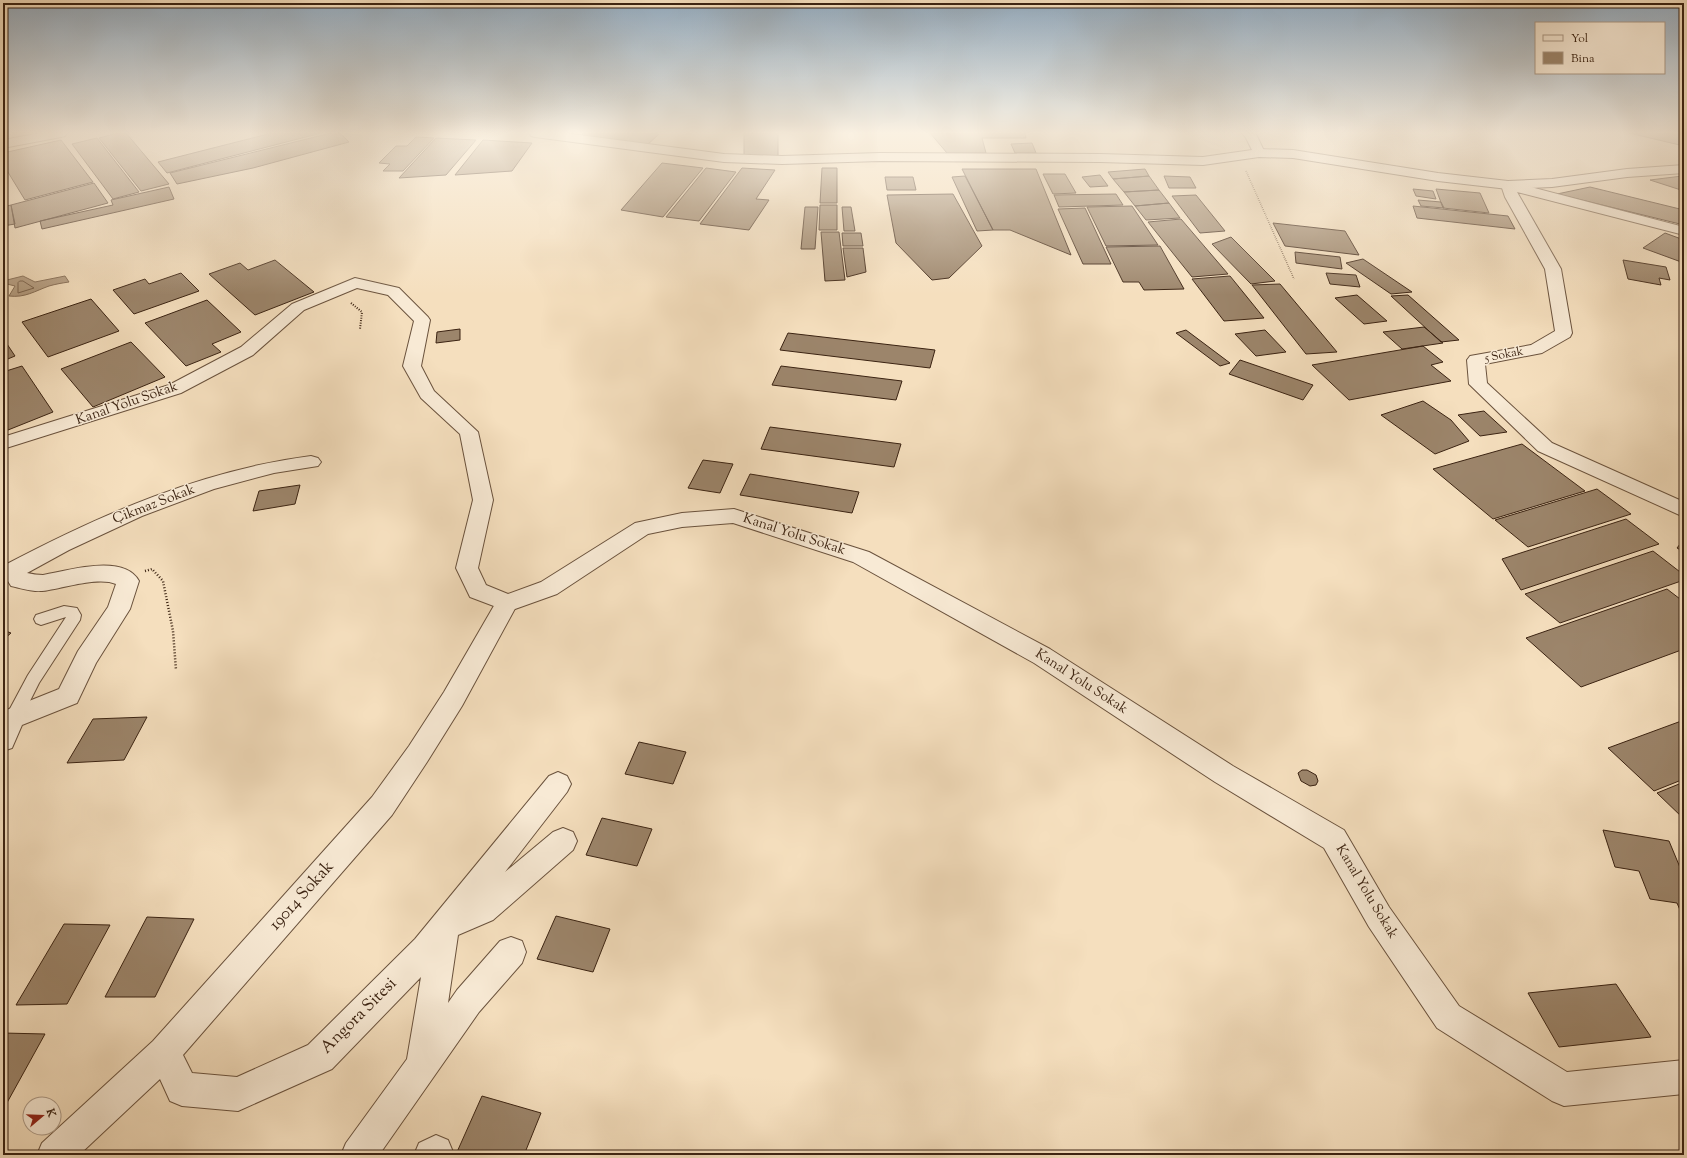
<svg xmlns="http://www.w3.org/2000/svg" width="1687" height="1158" font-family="'Sorts Mill Goudy',serif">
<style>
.water{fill:#b69f84;stroke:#856d56}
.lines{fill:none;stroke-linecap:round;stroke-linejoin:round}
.shore{stroke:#78614b;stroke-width:1}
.building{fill:#9c856b;stroke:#3b2312}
.service-casing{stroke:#6a523d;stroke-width:2}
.minor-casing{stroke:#6a523d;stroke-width:2}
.tertiary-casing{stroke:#6a523d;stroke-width:2}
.path-far2{stroke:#3b2312;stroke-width:1.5;stroke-dasharray:0.5 1.5;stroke-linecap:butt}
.path-far1{stroke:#3b2312;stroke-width:2;stroke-dasharray:1 1.5;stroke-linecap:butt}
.path{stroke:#3b2312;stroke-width:2.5;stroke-dasharray:1 2;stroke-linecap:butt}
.service{fill:#f8ead5;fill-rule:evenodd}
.minor{fill:#f8ead5;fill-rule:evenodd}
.tertiary{fill:#f8ead5;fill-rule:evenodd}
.labels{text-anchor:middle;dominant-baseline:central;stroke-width:3;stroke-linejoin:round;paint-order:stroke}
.far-street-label{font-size:12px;fill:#3b2312;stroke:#f8ead5}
.street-label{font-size:14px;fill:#3b2312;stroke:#f8ead5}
.near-street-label{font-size:17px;fill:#3b2312;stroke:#f8ead5}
</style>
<rect width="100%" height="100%" fill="#f5dfbe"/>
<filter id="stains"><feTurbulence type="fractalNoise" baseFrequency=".005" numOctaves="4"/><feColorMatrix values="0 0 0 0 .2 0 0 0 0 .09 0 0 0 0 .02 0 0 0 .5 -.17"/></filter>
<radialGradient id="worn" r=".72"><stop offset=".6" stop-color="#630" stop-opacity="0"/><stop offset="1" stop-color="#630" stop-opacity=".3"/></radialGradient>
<!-- water -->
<path class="water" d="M23,276l12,6 30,-6 4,6c-7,1 -13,2 -20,4 -14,5 -24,12 -40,10l6,-10 -12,-3v-2z"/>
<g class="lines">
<!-- shore -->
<path class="shore" d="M20,281h3l11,7 -16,5v-10z"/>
</g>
<!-- building -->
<path class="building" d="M118,133h8l43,51 -28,7 -42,-53z
M272,133h49l-154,40 -9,-11z
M331,133h9l9,9 -96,26 -76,16 -7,-11z
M583,133h70l6,1 -13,12 -67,-9z
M744,133h34v23l-34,1z
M930,133h95l1,5h-44l4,15h-39z
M1629,133l55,1v12z
M416,137l18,1 -31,33h-20l7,-7 -11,-1 17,-17h11z
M97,138l42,54 -26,7 -41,-55z
M436,138l40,2 -30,35 -47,3z
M61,140l32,42 -68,18 -22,-36v-11z
M483,140l49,3 -20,28 -57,4z
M1032,143l4,10h-21l-4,-9z
M662,163l41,5 -40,49 -42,-7z
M706,168l30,4 -37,49 -33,-4z
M742,168l33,2 -19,29 13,1 -20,30 -49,-6z
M822,168h15v35h-17z
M962,169h74l35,86 -61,-25h-17z
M1145,169l4,7 -36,3 -5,-7z
M1043,174h22l11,19 -23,1z
M1100,175l8,11 -18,1 -8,-10z
M965,176l28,54 -16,1 -25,-54z
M1149,176l10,14 -35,2 -11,-13z
M1164,176l26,1 6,11h-27z
M1682,176h2v15l-34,-11z
M885,177h28l3,13h-29z
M94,183l14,20 -93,25 -4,-23z
M169,187l5,12 -132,30 -2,-8 73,-16 -2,-5z
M1590,187l94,23v15l-127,-31z
M1413,189l20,2 3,8 -20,-3z
M1436,189l44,4 9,20 -46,-5z
M1159,190l10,13 -34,3 -11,-14z
M953,194l29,52 -33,32 -17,2 -36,-37 -9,-48z
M1116,194l7,11 -64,2 -5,-12z
M1196,195l29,36 -25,2 -28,-37z
M1418,200l23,2 3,6 -23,-2z
M1169,203l11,15 -34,2 -11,-14z
M11,205l4,19 -12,2v-19z
M820,205h17v25h-18z
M1132,206l26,39 -52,1 -19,-39z
M1413,206l95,10 7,13 -98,-11z
M805,207h13l-3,42h-14z
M842,207h9l4,24h-11z
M1085,208l26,56h-28l-25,-55z
M1181,219l47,55 -36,3 -44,-55z
M1273,223l72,8 14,24 -74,-9z
M821,232h18l6,48 -20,1z
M842,233h19l2,13h-20z
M1665,233l19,7v23l-41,-15z
M1231,237l44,44 -24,3 -39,-40z
M1160,246l24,43 -40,1 -5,-8h-16l-17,-35z
M843,248h20l3,24 -19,5z
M1295,252l45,5 2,12 -46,-6z
M1363,259l49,33 -21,2 -45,-31z
M275,260l39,32 -59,23 -46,-41 31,-11 8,7z
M1623,260l43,7 4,13 -11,-2 2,7 -33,-6z
M181,273l18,18 -65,23 -21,-24 32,-11 4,5z
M1326,273l30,2 4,12 -30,-3z
M1230,276l34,42 -40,3 -32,-42z
M1280,284l57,68 -31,2 -54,-69z
M1357,295l30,26 -23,3 -29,-26z
M1408,295l51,45 -18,2 -50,-46z
M91,299l28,32 -71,26 -26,-35z
M207,300l34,32 -29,12 9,8 -35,14 -41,-43z
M1424,327l19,16 -41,6 -19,-17z
M460,329v11l-24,3 1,-11z
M1186,330l44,33 -10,3 -44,-33z
M1265,330l21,22 -30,4 -21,-22z
M788,333l147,17 -5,18 -150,-18z
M3,338l12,18 -12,5z
M131,342l34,35 -72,30 -32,-38z
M1423,346l20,16 -12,3 20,16 -102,19 -37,-35z
M1240,360l73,25 -10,15 -74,-26z
M22,366l31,46 -50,20v-60z
M781,366l121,15 -6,19 -124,-15z
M1423,401l28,19 18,21 -34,13 -54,-39z
M1484,411l23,21 -27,4 -22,-21z
M770,427l131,17 -7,23 -133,-18z
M1522,444l63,47 -92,28 -60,-50z
M703,460l30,4 -13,29 -32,-5z
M750,474l109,18 -7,21 -112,-18z
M300,485l-5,19 -42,7 6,-20z
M1597,489l34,25 -103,33 -33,-27z
M1626,519l33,25 -138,46 -19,-31z
M1684,539v13l-7,-4z
M1653,551l31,24v5l-124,43 -35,-29z
M1667,589l17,13v47l-103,38 -55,-49z
M3,630l8,3 -8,7z
M147,717l-23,43 -57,3 26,-44z
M1684,720v59l-30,12 -46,-43z
M639,742l47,10 -13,32 -48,-10z
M1302,770h5l9,5 2,6 -2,4 -6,1 -9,-5 -3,-8z
M1684,782v37l-27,-26z
M602,818l50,11 -15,37 -51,-11z
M1603,830l66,11 15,36v33h-4l-3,-7 -27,-4 -11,-28 -24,-4z
M556,916l54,13 -17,43 -56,-13z
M147,917l47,2 -39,78h-50z
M64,924l46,1 -43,79 -51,1z
M1616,984l35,53 -92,10 -31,-54z
M3,1033l42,1 -42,76z
M482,1096l59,17 -17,42h-54l-13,-3z"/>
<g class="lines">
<!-- service casing -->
<g class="service-casing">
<path id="service" d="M64,606l13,2 4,7 -1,5 -41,63 -20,40 -6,2 -6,-2 -2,-5 23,-43 38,-58 -25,8 -5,-2 -2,-4 2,-4z"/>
</g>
<!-- minor casing -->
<g class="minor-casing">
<path id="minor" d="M41,133h26l-2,3 -4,1 -58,11v-8z
M1242,133l14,1 9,19 -2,3h-8l-9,-18z
M1508,181l176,46v8l-167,-43 44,77 11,64 -2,4 -28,16 -57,11 2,19 65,60 132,59v15l-146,-66 -69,-67 -2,-24 3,-4 61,-11 24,-14 -10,-62 -40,-72 -4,-12 2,-3z
M311,456l7,2 3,4 -3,4 -44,7 -60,16 -72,27 -73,34 -42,23c5,1 11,2 16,2 25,-4 80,-22 96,6l-9,28 -34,54 -19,40 -55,22 -10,23 -9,3 1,-40 55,-22 19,-38 30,-44 8,-23c-18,-8 -55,5 -74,7 -10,1 -22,-3 -31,-5l-8,-13v-4l2,-4c97,-51 197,-95 306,-109z
M507,595l8,2 3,6 -56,103 -35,56 -35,53 -209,240 9,18 45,4 71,-32 107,-106 134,-163 9,-4 9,4 4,8 -4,8 -62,80 48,-40 10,-4 10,4 4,9 -4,9 -80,70 -35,15 -10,68 9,-13 43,-49 11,-4 11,4 4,11 -4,11 -43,49 -100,143h-38l5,-12 61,-84 14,-82 -89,92 -94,42 -56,-5 -12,-5 -10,-22 -81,76h-42l5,-12 111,-102 219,-244 37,-51 35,-54 55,-95z
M436,1135l12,5 5,12 -1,3h-38l5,-12z"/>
</g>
<!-- tertiary casing -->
<g class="tertiary-casing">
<path id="tertiary" d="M529,133h35l160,21 58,2 98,-3 220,1 103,3 56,-8 34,1 145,23 70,8 44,-2 75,-10 57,-4v8l-57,4 -75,10 -44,2 -70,-8 -145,-23 -34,-1 -56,8 -103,-3 -220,-1 -98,3 -58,-2 -189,-25 -4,-1z
M355,278l44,10 29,29 2,3 -9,46 13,25 44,41 15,68 -15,68 8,17 22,9 33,-12 94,-59 47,-10 52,-4 135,43 181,97 183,117 111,64 45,77 70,99 108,66 117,-12v34l-120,12 -12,-5 -115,-73 -68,-101 -45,-79 -109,-66 -181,-119 -181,-101 -120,-39 -51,4 -34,7 -91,60 -42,15 -8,2 -37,-14 -14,-29 17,-68 -13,-66 -39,-36 -18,-32 11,-45 -26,-26 -31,-7 -53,22 -51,45 -72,38 -178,56v-12l166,-52 72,-38 51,-43z"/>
</g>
<!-- path-far2 -->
<path class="path-far2" d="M1246,171l48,108"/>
<!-- path-far1 -->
<path class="path-far1" d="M351,303l11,9 -2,17"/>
<!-- path -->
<path class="path" d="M145,571l7,-2 11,12 10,50 3,39"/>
<!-- service -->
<use href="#service" class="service"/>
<!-- minor -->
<use href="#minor" class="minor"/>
<!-- tertiary -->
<use href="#tertiary" class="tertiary"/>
</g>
<!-- sky -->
<linearGradient id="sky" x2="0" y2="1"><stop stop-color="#94acc0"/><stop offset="0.45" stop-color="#faf1e2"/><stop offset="1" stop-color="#faf1e2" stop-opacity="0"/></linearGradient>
<rect width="1687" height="295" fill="url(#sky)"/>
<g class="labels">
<!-- far-street labels -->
<g class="far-street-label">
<text transform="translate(1504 355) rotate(-11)">5 Sokak</text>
</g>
<!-- street labels -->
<g class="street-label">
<text transform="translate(127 404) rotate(-19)">Kanal Yolu Sokak</text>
<text transform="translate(154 505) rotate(-21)">Çikmaz Sokak</text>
<text transform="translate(794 535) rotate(18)">Kanal Yolu Sokak</text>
<text transform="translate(1081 682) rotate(33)">Kanal Yolu Sokak</text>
<text transform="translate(1366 892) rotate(59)">Kanal Yolu Sokak</text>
</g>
<!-- near-street labels -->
<g class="near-street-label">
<text transform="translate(302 896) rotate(-48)">19014 Sokak</text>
<text transform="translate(359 1016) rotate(-45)">Angora Sitesi</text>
</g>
</g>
<!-- margin -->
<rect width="1687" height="1158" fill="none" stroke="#f5dfbe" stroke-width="16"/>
<rect x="4" y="4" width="1679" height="1150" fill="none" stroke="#3b2312" stroke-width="2"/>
<rect x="8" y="8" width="1671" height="1142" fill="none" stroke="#3b2312"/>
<!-- legend -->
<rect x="1535" y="22" width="130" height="52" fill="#f8ead5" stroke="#ac9a87"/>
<rect x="1543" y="35" width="20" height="6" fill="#f8ead5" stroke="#ac9a87"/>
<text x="1571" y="42" font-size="12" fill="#3b2312">Yol</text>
<rect x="1543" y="52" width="20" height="12" fill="#9c856b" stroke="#ac9a87"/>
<text x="1571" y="62" font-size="12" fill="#3b2312">Bina</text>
<!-- north arrow -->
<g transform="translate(42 1116) rotate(71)"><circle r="19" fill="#f8ead5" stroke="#ac9a87"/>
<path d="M0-3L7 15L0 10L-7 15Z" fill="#8f2418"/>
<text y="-6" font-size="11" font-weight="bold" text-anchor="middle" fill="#3b2312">K</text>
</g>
<rect width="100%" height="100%" filter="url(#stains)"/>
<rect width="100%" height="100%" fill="url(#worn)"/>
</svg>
